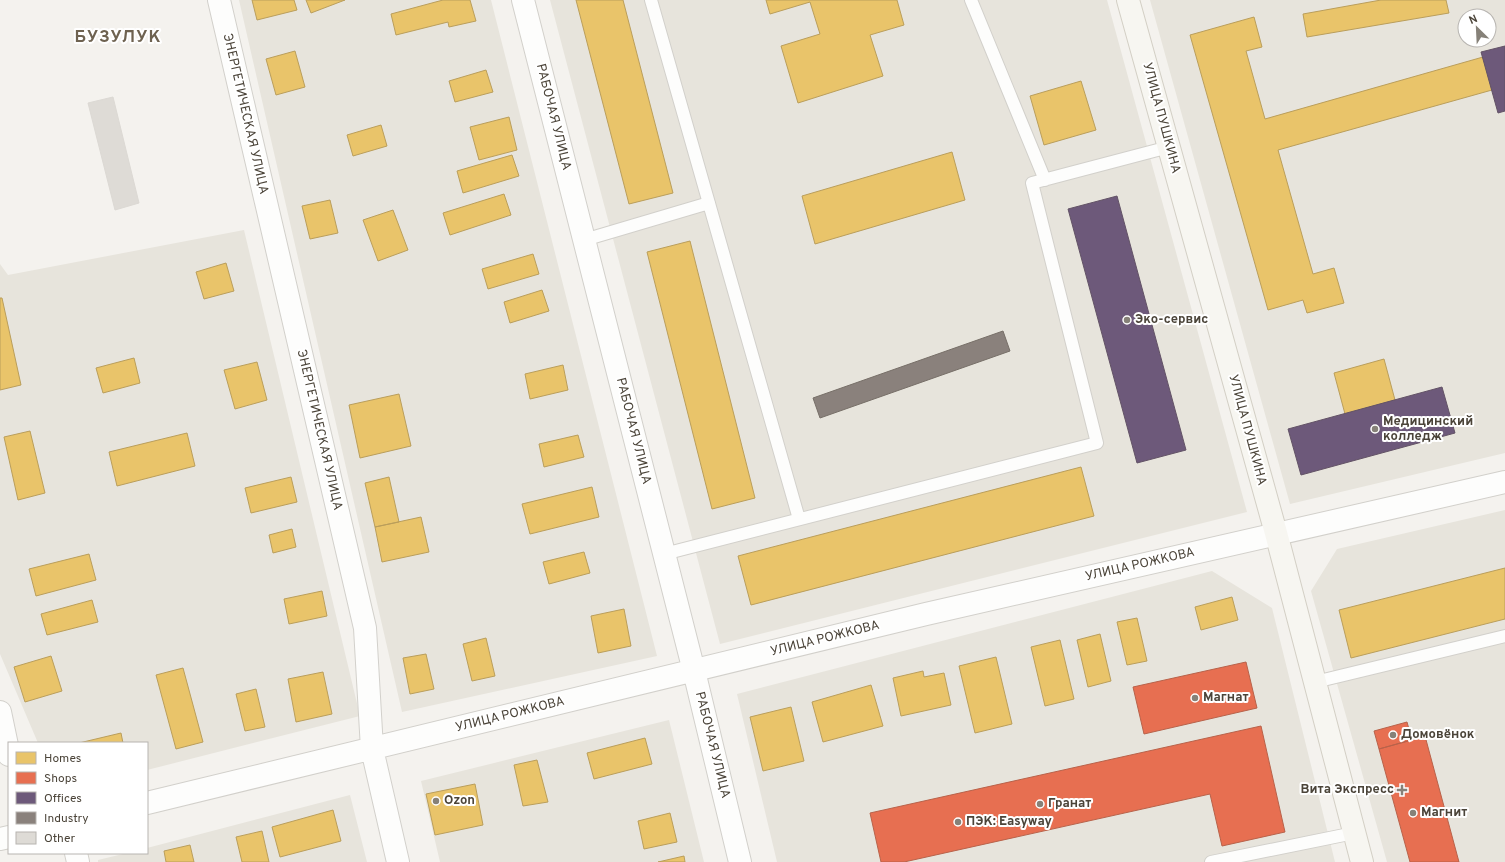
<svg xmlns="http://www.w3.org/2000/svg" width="1505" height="862" font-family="Overpass,sans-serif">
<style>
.residential{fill:#e7e4dc;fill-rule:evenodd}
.homes{fill:#e9c46a;stroke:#ba9e5b}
.shops{fill:#e76f51;stroke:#b8624a}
.offices{fill:#6d597a;stroke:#635366}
.industry{fill:#8a817c;stroke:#776f68}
.building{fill:#dedbd6;stroke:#dcd9d4}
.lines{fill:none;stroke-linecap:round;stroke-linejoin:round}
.lane-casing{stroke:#d2d0cb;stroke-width:14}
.street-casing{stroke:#d2d0cb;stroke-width:24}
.secondary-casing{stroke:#d3cfc5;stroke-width:24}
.lane{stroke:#fdfdfc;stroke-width:12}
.street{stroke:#fdfdfc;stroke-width:22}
.secondary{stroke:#f7f6f1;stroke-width:22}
.poi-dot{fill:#868178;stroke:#fff;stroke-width:1.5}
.labels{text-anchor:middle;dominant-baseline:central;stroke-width:4;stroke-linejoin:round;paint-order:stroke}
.street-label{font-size:13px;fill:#4b4439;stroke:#fff}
.poi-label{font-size:13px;font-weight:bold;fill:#4b4439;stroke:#fff;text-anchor:start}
.district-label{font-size:17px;font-weight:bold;letter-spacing:1px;fill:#6e6250;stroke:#fff}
</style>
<rect width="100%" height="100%" fill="#f4f2ee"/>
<!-- residential -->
<path class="residential" d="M239,0h252l166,656 -255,56z
M550,0h557l140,512 -527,132z
M1150,0h355v453l-215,51zM1465,16h24v24h-24z
M244,230l116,486 -213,54v-27h-109l-38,-89v-390l8,11z
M1505,510v352h-118l-76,-271 26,-42z
M1212,571l60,37 63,254h-558l-40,-168z
M669,720l35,142h-264l-19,-81z
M350,795l17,67h-269v-2l29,-7h20v-5z"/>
<!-- homes -->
<path class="homes" d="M252,0h42l3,10 -40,10z
M306,0h39l-34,13z
M443,0h27l6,21 -27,6 -1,-5 -52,13 -5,-21z
M576,0h47l50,193 -44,11z
M766,0h131l7,25 -34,10 13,41 -85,27 -17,-57 39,-12 -10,-32 -40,12z
M1381,0h65l3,13 -142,24 -4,-23z
M1254,17l8,30 -16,4 19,68 218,-62 9,33 -214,60 35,124 21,-6 10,35 -37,10 -4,-13 -35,10 -78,-275z
M295,51l10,36 -29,8 -10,-36z
M486,70l7,22 -38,10 -6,-21z
M1081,81l15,49 -52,15 -14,-49z
M509,117l8,33 -38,10 -9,-33z
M381,125l6,21 -34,10 -6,-21z
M952,152l13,48 -150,44 -13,-48z
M512,155l7,21 -56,17 -6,-22z
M504,194l7,21 -61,20 -7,-22z
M330,200l8,33 -28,6 -8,-33z
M393,210l15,40 -30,11 -15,-41z
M690,241l65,257 -43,11 -65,-257z
M533,254l6,20 -51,15 -6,-20z
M226,263l8,28 -30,8 -8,-27z
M542,290l7,21 -39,12 -6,-21z
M0,298h2l19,87 -21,5z
M134,358l6,25 -37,10 -7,-25z
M1384,359l11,41 -50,14 -11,-41z
M257,362l10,38 -32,9 -11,-39z
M563,365l5,25 -38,9 -5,-25z
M399,394l12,52 -51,12 -11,-53z
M30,431l15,62 -27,7 -14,-63z
M187,433l8,33 -78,20 -8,-34z
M578,435l6,22 -40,10 -5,-23z
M1081,467l13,49 -343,89 -13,-49z
M291,477l6,25 -46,11 -6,-25z
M389,477l10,45 -24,5 -10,-44z
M592,487l7,30 -69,17 -8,-30z
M421,517l8,35 -47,10 -7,-35z
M292,529l4,18 -23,6 -4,-18z
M584,552l6,21 -41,11 -6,-22z
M89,554l7,26 -60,16 -7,-27z
M1505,568v51l-154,39 -12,-48z
M322,591l5,25 -38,8 -5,-25z
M1232,597l6,23 -37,10 -6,-23z
M92,600l6,22 -51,13 -6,-21z
M624,609l7,37 -33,7 -7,-37z
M1137,618l10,43 -20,4 -10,-43z
M1100,634l11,47 -23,6 -11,-47z
M486,638l9,38 -23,5 -9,-37z
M1060,640l14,59 -29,7 -14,-59z
M426,654l8,35 -24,5 -7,-36z
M51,656l11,35 -37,11 -11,-35z
M996,657l16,67 -37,9 -16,-67z
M183,668l20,74 -27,7 -20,-74z
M923,671l1,6 20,-4 7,32 -50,11 -8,-38z
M323,672l9,42 -36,8 -8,-43z
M871,685l12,41 -60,16 -11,-40z
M256,689l9,38 -20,4 -9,-37z
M791,707l13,54 -41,10 -13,-54z
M121,733l2,10h-44z
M645,738l7,26 -58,15 -7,-26z
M537,760l11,42 -25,4 -9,-41z
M475,784l8,41 -48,10 -9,-41z
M333,810l8,31 -61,16 -8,-30z
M670,813l7,29 -33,7 -6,-28z
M262,831l7,31h-27l-6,-25z
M190,845l4,17h-28l-2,-11z
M684,856l1,6h-27z"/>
<!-- shops -->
<path class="shops" d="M1246,662l11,46 -113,26 -11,-47z
M1407,722l5,18 -33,9 -5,-18z
M1261,726l24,106 -63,14 -12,-52 -306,68h-23l-11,-49z
M1425,736l34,126h-49l-31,-113z"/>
<!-- offices -->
<path class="offices" d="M1505,46v65l-7,2 -17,-61z
M1117,196l69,254 -49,13 -69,-254z
M1442,387l13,46 -154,42 -13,-46z"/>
<!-- industry -->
<path class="industry" d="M1003,331l7,20 -190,67 -7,-20z"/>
<!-- building -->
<path class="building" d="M113,97l26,106 -24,7 -27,-107z"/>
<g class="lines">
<!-- lane casing -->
<g class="lane-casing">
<path id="lane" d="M651,0l148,519
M971,0l74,180
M584,240l125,-37
M664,554l433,-111 -65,-260 137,-36
M1315,682l190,-46
M1211,862l143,-29"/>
</g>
<!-- street casing -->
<g class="street-casing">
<path id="street" d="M219,0l146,628 7,121 26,113
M523,0l171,671 46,191
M0,712l9,43
M147,803l779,-189 579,-132
M0,839l9,-2
M76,853l2,9"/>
</g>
<!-- secondary casing -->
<g class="secondary-casing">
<path id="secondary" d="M1128,0l148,533 86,329"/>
</g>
<!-- lane -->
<use href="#lane" class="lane"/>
<!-- street -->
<use href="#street" class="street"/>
<!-- secondary -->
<use href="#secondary" class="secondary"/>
</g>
<!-- markers -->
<g class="poi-dot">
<circle cx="1127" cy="320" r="4"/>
<circle cx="1375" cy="429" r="4"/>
<circle cx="1195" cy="698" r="4"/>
<circle cx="1393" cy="735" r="4"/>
<path d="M1400 784h4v4h4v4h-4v4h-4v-4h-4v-4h4z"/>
<circle cx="436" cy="801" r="4"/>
<circle cx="1040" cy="804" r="4"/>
<circle cx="1413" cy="813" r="4"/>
<circle cx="958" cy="822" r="4"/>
</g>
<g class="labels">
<!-- street labels -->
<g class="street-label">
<text transform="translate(245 114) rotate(77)">ЭНЕРГЕТИЧЕСКАЯ УЛИЦА</text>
<text transform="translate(553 117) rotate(76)">РАБОЧАЯ УЛИЦА</text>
<text transform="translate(1161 118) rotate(75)">УЛИЦА ПУШКИНА</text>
<text transform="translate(319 430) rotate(77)">ЭНЕРГЕТИЧЕСКАЯ УЛИЦА</text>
<text transform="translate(1247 430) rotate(75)">УЛИЦА ПУШКИНА</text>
<text transform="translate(633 431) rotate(76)">РАБОЧАЯ УЛИЦА</text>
<text transform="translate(1140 565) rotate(-13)">УЛИЦА РОЖКОВА</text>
<text transform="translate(825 639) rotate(-14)">УЛИЦА РОЖКОВА</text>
<text transform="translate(510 715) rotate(-14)">УЛИЦА РОЖКОВА</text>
<text transform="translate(712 745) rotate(76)">РАБОЧАЯ УЛИЦА</text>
</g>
<!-- poi labels -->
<g class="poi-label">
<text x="1135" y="320">Эко-сервис</text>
<text x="1383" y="422">Медицинский<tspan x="1383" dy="15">колледж</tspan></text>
<text x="1203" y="698">Магнат</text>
<text x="1401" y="735">Домовёнок</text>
<text x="1394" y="790" text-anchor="end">Вита Экспресс</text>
<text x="444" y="801">Ozon</text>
<text x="1048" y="804">Гранат</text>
<text x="1421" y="813">Магнит</text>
<text x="966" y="822">ПЭК: Easyway</text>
</g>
<!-- district labels -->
<g class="district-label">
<text x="118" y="38">БУЗУЛУК</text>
</g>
</g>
<!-- legend -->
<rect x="8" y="742" width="140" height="112" fill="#ffffff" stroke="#b7b4b0"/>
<rect x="16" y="752" width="20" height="12" fill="#e9c46a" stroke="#b7b4b0"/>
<text x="44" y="762" font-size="12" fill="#4b4439">Homes</text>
<rect x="16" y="772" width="20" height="12" fill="#e76f51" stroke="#b7b4b0"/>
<text x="44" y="782" font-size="12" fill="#4b4439">Shops</text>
<rect x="16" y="792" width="20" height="12" fill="#6d597a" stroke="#b7b4b0"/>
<text x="44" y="802" font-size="12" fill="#4b4439">Offices</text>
<rect x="16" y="812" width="20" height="12" fill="#8a817c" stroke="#b7b4b0"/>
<text x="44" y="822" font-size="12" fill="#4b4439">Industry</text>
<rect x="16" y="832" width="20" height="12" fill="#dedbd6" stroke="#b7b4b0"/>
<text x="44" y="842" font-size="12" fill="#4b4439">Other</text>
<!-- north arrow -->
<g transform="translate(1477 28) rotate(336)"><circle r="19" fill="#ffffff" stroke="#b7b4b0"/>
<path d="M0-3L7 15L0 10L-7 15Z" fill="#868178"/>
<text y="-6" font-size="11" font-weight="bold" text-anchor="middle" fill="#4b4439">N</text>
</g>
</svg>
